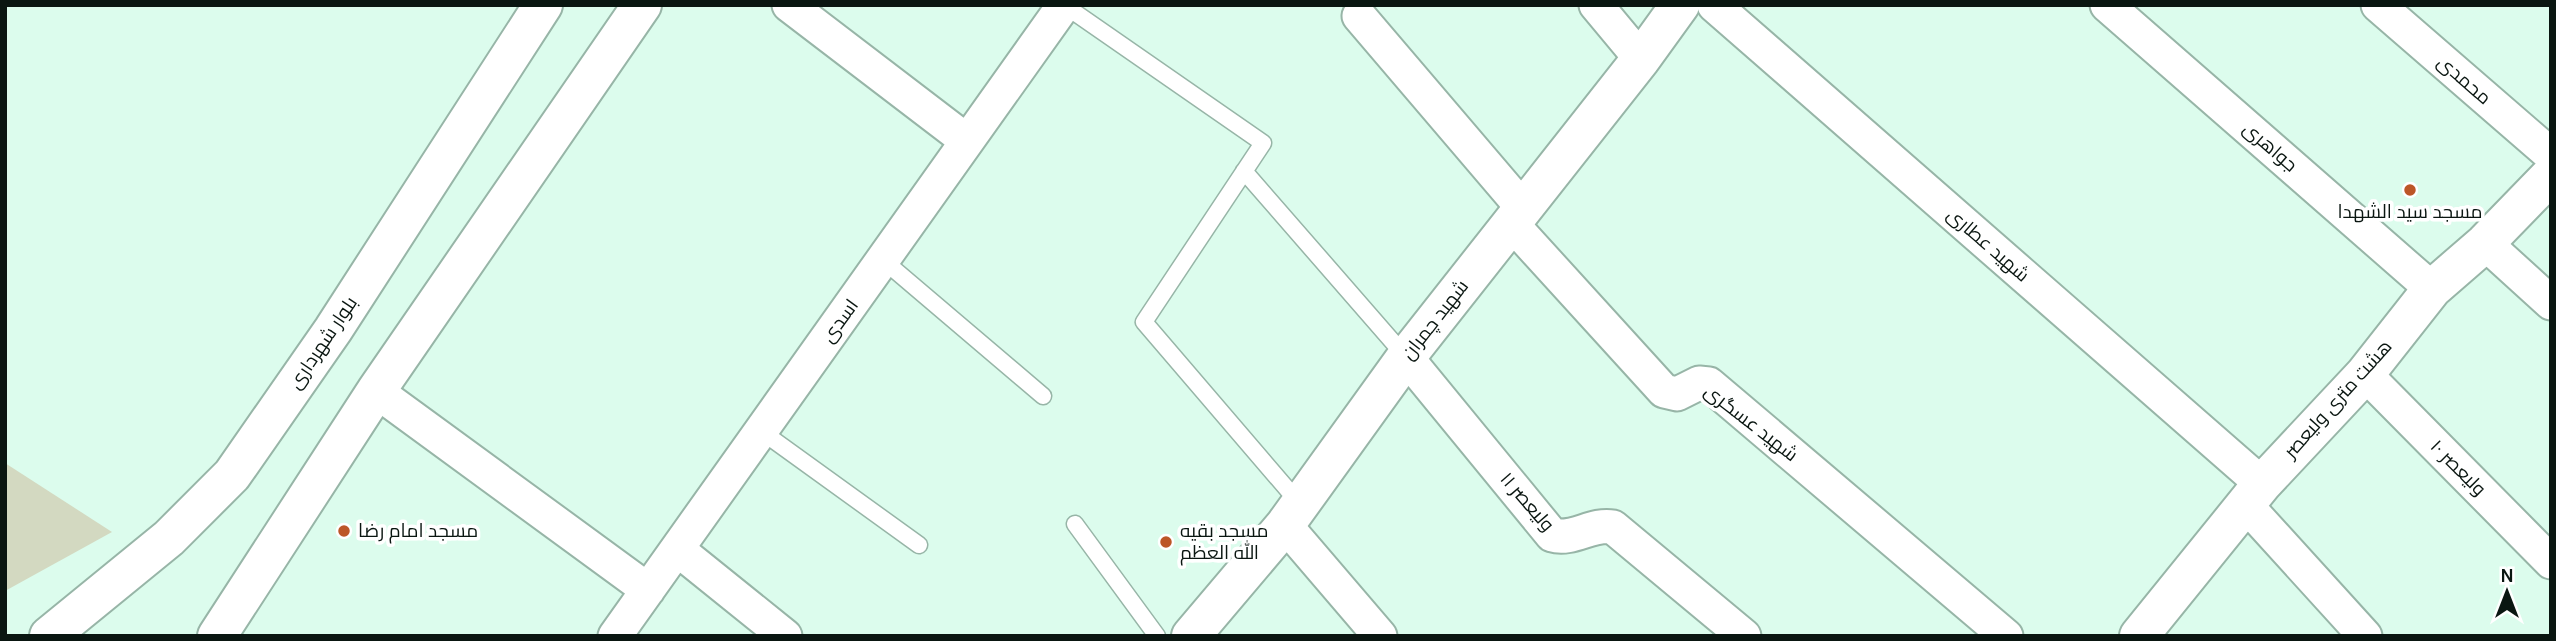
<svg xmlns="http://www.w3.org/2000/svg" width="2556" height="641" font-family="Karla,Cairo,sans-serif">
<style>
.green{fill:#d3d9c1}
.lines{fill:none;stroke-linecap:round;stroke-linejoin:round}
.service-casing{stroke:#97b5a7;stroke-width:19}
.minor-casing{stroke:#97b5a7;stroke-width:37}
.tertiary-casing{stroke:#97b5a7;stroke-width:42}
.secondary-casing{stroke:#97b5a7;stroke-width:42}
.service{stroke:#fff;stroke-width:16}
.minor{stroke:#fff;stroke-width:33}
.tertiary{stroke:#fff;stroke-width:38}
.secondary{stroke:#fff;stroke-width:38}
.poi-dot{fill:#bc5627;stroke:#fff;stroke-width:2.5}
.labels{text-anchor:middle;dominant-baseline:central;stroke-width:7;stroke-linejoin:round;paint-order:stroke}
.street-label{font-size:19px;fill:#0a1611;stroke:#fff}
.poi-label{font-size:19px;fill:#0a1611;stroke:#fff;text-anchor:start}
</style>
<rect width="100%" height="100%" fill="#dcfced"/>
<!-- green -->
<path class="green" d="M5,463l107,69 -107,59z"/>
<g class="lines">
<!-- service casing -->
<g class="service-casing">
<path id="service" d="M1064,5l199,138 -119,179 156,182
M1244,171l162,186
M883,260l160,136
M761,431l158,114
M1075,524l82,112"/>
</g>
<!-- minor casing -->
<g class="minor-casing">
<path id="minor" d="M789,5l178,136
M1596,5l45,54
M1714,5l548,479
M2107,5l325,284
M2378,5l173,150
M1359,16l163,191
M1511,223l153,168 13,3 22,-11 10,1 297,252
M2485,243l66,60
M1406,357l146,178c21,6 40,-12 61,-8l131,109
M2365,374l186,188
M376,391l272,199
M2245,504l120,132
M1285,525l95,111
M677,549l108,87
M615,636l449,-631"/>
</g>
<!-- tertiary casing -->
<g class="tertiary-casing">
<path id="tertiary" d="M1191,636l94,-111 121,-168 235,-298 39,-54
M2139,636l123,-152 103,-110 67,-85 53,-46 66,-68"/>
</g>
<!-- secondary casing -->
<g class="secondary-casing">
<path id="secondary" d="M49,636l120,-98 63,-63 101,-145 210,-325
M217,636l159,-245 266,-386"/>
</g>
<!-- service -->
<use href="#service" class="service"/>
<!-- minor -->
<use href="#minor" class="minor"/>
<!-- tertiary -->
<use href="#tertiary" class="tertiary"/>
<!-- secondary -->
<use href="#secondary" class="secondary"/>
</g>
<!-- markers -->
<g class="poi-dot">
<circle cx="2410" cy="190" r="7"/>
<circle cx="344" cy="531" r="7"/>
<circle cx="1166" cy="542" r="7"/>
</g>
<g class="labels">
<!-- street labels -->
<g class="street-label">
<text transform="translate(2464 80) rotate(41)">محمدی</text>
<text transform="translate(2270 147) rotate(41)">جواهری</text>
<text transform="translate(1988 245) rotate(41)">شهید عطاری</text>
<text transform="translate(1435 320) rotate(-52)">شهید چمران</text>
<text transform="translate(840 321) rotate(-54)">اسدی</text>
<text transform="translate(323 343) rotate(-56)">بلوار شهرداری</text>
<text transform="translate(2338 399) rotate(-48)">هشت متری ولیعصر</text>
<text transform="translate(1751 423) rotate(38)">شهید عسگری</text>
<text transform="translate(2458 468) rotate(45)">ولیعصر ۱۰</text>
<text transform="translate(1527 502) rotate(49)">ولیعصر ۱۱</text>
</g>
<!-- poi labels -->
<g class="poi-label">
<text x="2410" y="212" text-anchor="middle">مسجد سید الشهدا</text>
<text x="358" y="531">مسجد امام رضا</text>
<text x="1180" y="531">مسجد بقیه<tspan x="1180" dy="22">الله العظم</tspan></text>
</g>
</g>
<!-- border -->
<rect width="2556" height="641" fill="none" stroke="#0a1611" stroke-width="14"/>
<!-- north arrow -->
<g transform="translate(2507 592)" stroke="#ffffff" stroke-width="5" paint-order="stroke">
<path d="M0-5L12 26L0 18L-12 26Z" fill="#0a1611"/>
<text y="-10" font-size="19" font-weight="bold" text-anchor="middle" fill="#0a1611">N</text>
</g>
</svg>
